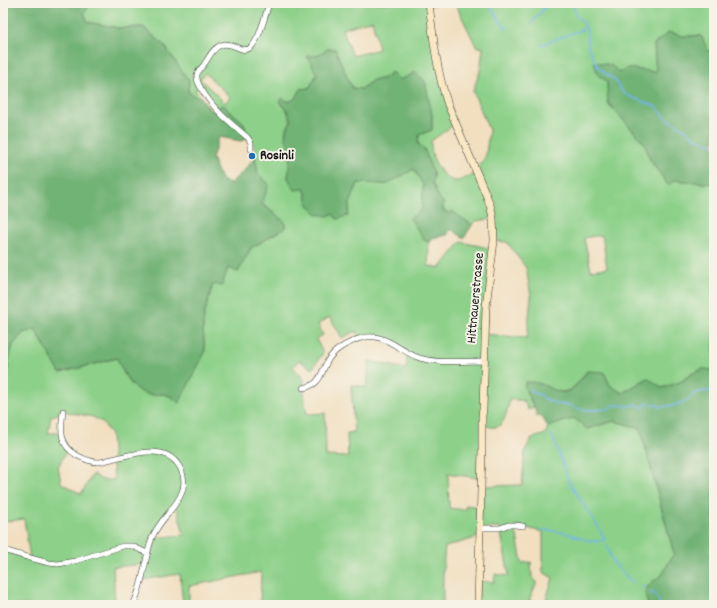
<svg xmlns="http://www.w3.org/2000/svg" width="717" height="608" font-family="Dekko,sans-serif">
<style>
.green{fill:#8cd089;stroke:#547652;fill-rule:evenodd}
.forest{fill:#71b275;stroke:#466748}
.lines{fill:none;stroke-linecap:round;stroke-linejoin:round}
.stream{stroke:#75b5e9;stroke-width:1.5}
.street-casing{stroke:#3c3935;stroke-width:6}
.secondary-casing{stroke:#3c3935;stroke-width:8}
.street{stroke:#fff;stroke-width:5}
.secondary{stroke:#fae7c3;stroke-width:7}
.poi-dot{fill:#1f6fb2;stroke:#f7f3e8;stroke-width:1.5}
.labels{text-anchor:middle;dominant-baseline:central;stroke-width:4;stroke-linejoin:round;paint-order:stroke}
.poi-label{font-size:14px;font-weight:bold;fill:#1c1c1c;stroke:#f7f3e8;text-anchor:start}
.street-label{font-size:14px;fill:#1c1c1c;stroke:#f7f3e8}
</style>
<rect width="100%" height="100%" fill="#f7f3e8"/>
<filter id="ink" filterUnits="userSpaceOnUse"><feTurbulence type="fractalNoise" baseFrequency=".025" numOctaves="2"/><feDisplacementMap in="SourceGraphic" scale="8" xChannelSelector="R" yChannelSelector="G"/><feConvolveMatrix kernelMatrix="1 2 1 2 8 2 1 2 1" color-interpolation-filters="sRGB"/></filter>
<filter id="wash" filterUnits="userSpaceOnUse"><feTurbulence type="fractalNoise" baseFrequency=".012" numOctaves="4" result="noise"/><feDisplacementMap in="SourceGraphic" scale="16" xChannelSelector="R" yChannelSelector="G"/><feGaussianBlur stdDeviation="0.9" result="paint"/><feColorMatrix in="noise" values="0 0 0 0 0 0 0 0 0 0 0 0 0 0 0 0 0 1.4 0 .05"/><feComposite in="paint" operator="in"/></filter>
<g filter="url(#wash)">
<rect width="100%" height="100%" fill="#f1dfc0"/>
<!-- green -->
<path class="green" d="M86,3h353l-1,1 -9,2 10,65 17,52 -25,18c0,5 0,10 2,16 2,8 13,24 23,24 5,0 15,-6 21,-8l-2,-5 5,-2 6,-11 3,-25 -16,-39 7,-20 3,-23 -7,-2 -21,-43h259v48h-6l-7,-15h-18l-14,-3 -15,11 2,28 -24,-3 -10,10 -24,-4 9,6 1,22 37,41 5,16 18,25 7,-5 39,4v186l-11,-1 -10,4 -13,9 -18,6 -14,-10 -26,15 -35,-22c-9,11 -17,26 -33,19 -5,-2 -9,-4 -14,-6l-11,14 5,9 -6,3 -4,-9 -14,-2c-2,7 -5,27 -14,28 -4,1 -9,-1 -13,-2l-1,54 -34,-6 1,35 16,2 1,-5 14,2 1,-21 41,-1 3,-34 6,-12 14,-5 3,-7 26,-9 13,11 27,-8 26,7 34,126 -5,8 -7,13 -13,10 -4,8 3,12h-104l9,-27 -10,-6v-40l-28,-7 7,38 9,-1 1,15 5,5 -8,18 13,5h-64l1,-24 15,1 1,-8 14,2 -9,-48h-20l-1,9 -34,10 -2,21v37h-183l1,-33 -72,14v19h-6l-3,-31 -38,6 3,-16 -32,3 2,36 4,2h-116v-55l27,8 -6,-39 -21,3v-136h4l1,-23 5,-18 10,-12 12,-4 25,44 57,-15 8,18 28,19c13,-2 16,0 26,7l26,-50 -2,-22 1,-15 9,-31 15,-16 10,3 13,-23 34,-20v-6l-23,-18 -8,-58 -6,-8 -33,-30 -15,-21 -5,3 4,5 -3,2 -8,-5 1,-11 -25,-36 -21,-18 -25,1 -30,-6 -4,-9 6,-8zM372,20l7,29 -26,7 -11,-27zM328,49h7l17,39 9,1 12,-9 9,-1 10,-7 8,8 16,-7 9,8 7,34v15l-13,5 -1,9 6,4 10,28 -2,6 7,16 4,4v8l7,4 2,-2 20,13 3,-4 18,-2 1,22 13,1 19,26 5,28 -4,42 -42,-4 8,-85 -32,-7 -21,26 -12,-2 1,-24 -5,-2 -2,-30 1,-25 -9,-16 -27,15 -29,-1 -8,20 -2,13 -15,-2 -6,2 -18,-11 -3,-12 -2,-4 -16,-11 4,-30c-9,-13 -9,-13 -1,-27l-4,-11 -8,-9c14,1 15,0 22,-12l8,-1 8,-14 -1,-18zM205,73l25,24 -5,6 -25,-24zM602,235l5,33 -16,2 -7,-32zM330,317l12,21 14,-7 3,8 18,-3 32,18 -2,1 -1,14 -37,-8 -2,26 -16,-2 3,47 -7,1 1,24 -22,-1 -1,-43 -18,1c-2,-12 -4,-23 -3,-35l-11,-12 6,-7 13,9 11,-16 -7,-14 7,-4 -5,-11zM63,411l30,6 10,6 8,12 3,45h-12l-9,-6 -12,20 -20,-11 -3,-16 10,-19 -7,-15h-13l3,-16zM176,504l8,31 -32,3z"/>
<!-- forest -->
<path class="forest" d="M3,3h83l4,2 -6,8 4,9 30,6 25,-1 21,18 25,36 -1,11 8,5 3,-2 12,16 4,-3 8,-3 21,18 4,15 -7,3 -22,-4 -7,21 9,21 8,5 14,-12 12,-15 3,17 11,10 -7,20 23,18v6l-34,20 -13,24 -10,-4 -6,18 -9,-2 -9,31 -1,15 2,22 -26,51c-5,-4 -10,-9 -17,-9 -3,0 -6,1 -9,1 -21,-1 -29,-21 -36,-37l-57,15 -25,-44 -12,4 -10,12 -5,18 -1,23h-4z
M669,32l14,4h18l7,15h6v133l-39,-4 -7,5 -18,-25 -5,-16 -37,-41 -1,-22 -9,-6 -4,-13 17,3 9,8 7,-5 29,4 -2,-28z
M328,49h7l17,39 9,1 12,-9 9,-1 10,-7 8,8 16,-8 9,9 7,34v15l-13,5 -1,9 6,4 10,28 -2,7 7,15 4,4v8l7,4 2,-3 20,14 -8,13 -13,-9 -4,6 -15,3 -3,4 -5,-2 -14,-22 12,-8 1,-25 -9,-16 -27,15 -29,-1 -8,20 -2,13 -11,3 -4,-5 -6,2 -10,-2 -9,-9 -2,-12 -2,-4 -9,1 -7,-12 3,-30c-8,-13 -7,-13 0,-27l-4,-11 -8,-9 3,-3 7,4 7,-4 5,-9 8,-1 8,-14 -10,-18h9z
M703,369l11,1v235h-66l-3,-12 1,-4 6,-7 10,-7 7,-13 5,-8 -34,-126 -26,-7 -27,8 -13,-11 -26,9 -6,-10 -6,-1c0,-3 -1,-7 -2,-10 -4,-9 -10,-13 -9,-24 5,0 10,0 16,2 9,3 19,12 29,6 7,-4 12,-12 17,-19l17,1 6,13 12,8 26,-15 14,10 18,-6 13,-9z"/>
<g class="lines">
<!-- stream -->
<path class="stream" d="M487,3l20,27
M539,3l5,4
M573,3l3,13 8,7 3,8 1,16 10,20 9,8 7,4 7,11 5,5 31,12c6,11 17,15 27,22 4,2 7,6 10,8 4,3 13,5 18,7l2,-1
M312,8l8,-5
M531,24l14,-17 9,-4
M541,45l45,-17
M714,62v3
M714,86l-1,4 1,6
M714,106l-1,4 1,2
M530,389l4,4 7,2 4,4 9,3 1,2 3,1 3,-1 9,1 4,3 15,2 19,-1 6,-4 15,1 7,-2 5,3h3l3,-4 6,2 4,-1 3,3 16,-2 4,-2 6,-2 8,-7 6,-2 14,-2
M543,530c9,1 18,1 26,4 14,4 20,10 36,6l-6,-12 -30,-46 -7,-21 -11,-27
M607,546l5,14 5,7 16,16
M642,587h3
M651,592c4,2 9,8 8,13"/>
</g>
</g>
<g filter="url(#ink)">
<g class="lines">
<!-- street casing -->
<g class="street-casing">
<path id="street" d="M251,149v-6l-3,-5c-9,-8 -19,-16 -27,-24 -7,-7 -26,-29 -24,-39 0,-4 6,-8 8,-12 5,-7 7,-14 16,-18 13,-4 20,9 29,3 9,-6 16,-35 19,-45
M303,388c3,-1 6,-1 9,-3 9,-4 11,-17 16,-25 7,-11 18,-16 30,-21 25,-9 38,10 59,18 16,7 49,4 67,4
M63,411c-2,18 -5,34 15,45 6,3 12,6 20,6 4,0 9,-2 14,-3 21,-5 53,-16 67,7 5,8 6,18 3,26 -7,18 -24,29 -30,46 -8,22 -8,46 -19,67
M480,528h20l8,-3h7l8,1
M3,550l31,9 15,4 9,1 17,-3 48,-15h9l15,7"/>
</g>
<!-- secondary casing -->
<g class="secondary-casing">
<path id="secondary" d="M429,3c4,34 8,70 19,102l39,92 4,11 2,11 1,22 -8,66 -3,102 -1,7v34l-2,78 -2,77"/>
</g>
<!-- street -->
<use href="#street" class="street"/>
<!-- secondary -->
<use href="#secondary" class="secondary"/>
</g>
</g>
<!-- markers -->
<circle class="poi-dot" cx="252" cy="156" r="4"/>
<g class="labels">
<!-- poi labels -->
<g class="poi-label">
<text x="260" y="156">Rosinli</text>
</g>
<!-- street labels -->
<g class="street-label">
<text transform="translate(476 298) rotate(-85)">Hittnauerstrasse</text>
</g>
</g>
<!-- margin -->
<rect width="717" height="608" fill="none" stroke="#f7f3e8" stroke-width="16"/>
</svg>
